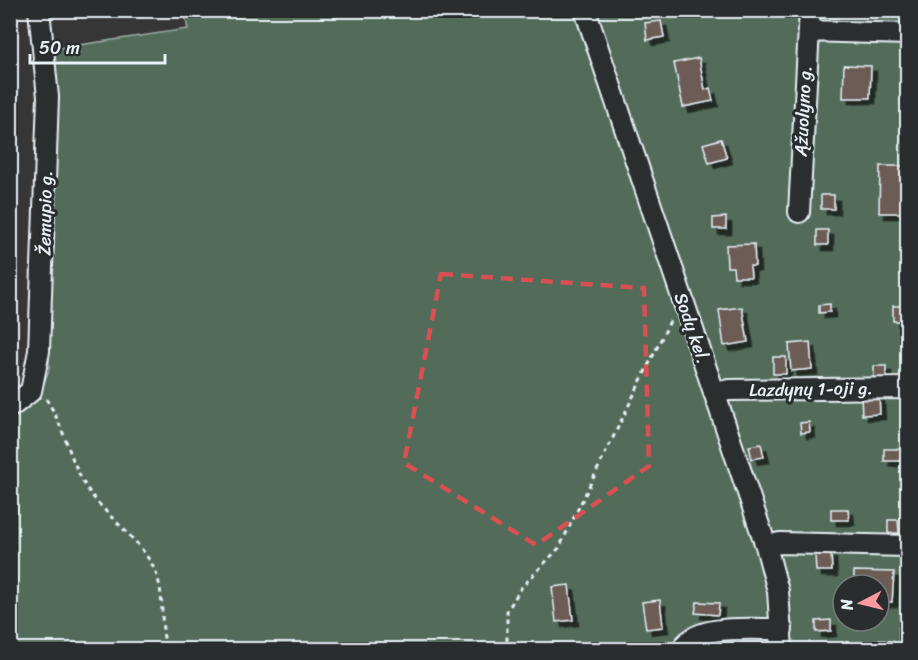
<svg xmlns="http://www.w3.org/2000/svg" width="918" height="660" font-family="Sriracha,sans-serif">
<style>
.green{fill:#536c5a;stroke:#9eaea9;stroke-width:1.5;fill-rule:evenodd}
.building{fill:#6c5b55;stroke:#e8f1f8;stroke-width:1.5;filter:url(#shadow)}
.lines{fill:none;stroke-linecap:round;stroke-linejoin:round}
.minor-casing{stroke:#e8f1f8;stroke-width:24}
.path{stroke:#e8f1f8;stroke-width:3;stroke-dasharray:4.5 4.5;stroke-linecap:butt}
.minor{stroke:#2a2d2e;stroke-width:20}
.marked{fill:none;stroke:#da5052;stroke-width:4.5;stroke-dasharray:12 8;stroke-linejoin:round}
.labels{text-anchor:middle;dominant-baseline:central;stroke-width:6;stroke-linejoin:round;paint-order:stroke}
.street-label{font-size:18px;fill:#e8f1f8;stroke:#2a2d2e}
</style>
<defs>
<filter id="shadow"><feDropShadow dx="5.5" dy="5.5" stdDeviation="0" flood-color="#0009"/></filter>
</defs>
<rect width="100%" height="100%" fill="#373636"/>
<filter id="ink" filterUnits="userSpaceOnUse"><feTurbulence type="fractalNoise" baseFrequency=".0167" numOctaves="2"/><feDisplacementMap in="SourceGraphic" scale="12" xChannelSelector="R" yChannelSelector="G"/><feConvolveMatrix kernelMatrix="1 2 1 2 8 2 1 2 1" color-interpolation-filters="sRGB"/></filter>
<g filter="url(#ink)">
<!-- green -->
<path class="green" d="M184,11h389l92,263 -72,-263h314v638h-896l-1,-238c24,2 32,-23 39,-41l3,-321 136,-20zM843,585h36v36h-36z"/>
<!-- building -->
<path class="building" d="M834,10h31v3h-31z
M661,21l3,16 -17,3 -2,-17z
M699,58l6,32 5,-2 3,13 -30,6 -9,-44z
M844,65l27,1 -1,32h-27z
M721,139l6,19 -18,5 -6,-19z
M880,166h28v47h-29z
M821,195h13v14h-13z
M726,217v12h-13v-11z
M817,230h11v15h-11z
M754,244l1,22h-5l1,11h-17l-1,-10h-6l-1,-22z
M830,304v8l-11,1v-8z
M893,306h11v15h-11z
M742,307l6,35 -24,4 -5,-36z
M810,342l2,27 -21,2 -2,-27z
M773,357h13v17h-13z
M874,366h12v12l-12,1z
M879,396l1,18 -18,1 -1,-18z
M809,422l1,10 -9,1 -1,-10z
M761,444l3,13 -12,2 -3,-13z
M884,449h18v12h-18z
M831,509h17l1,11h-18z
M888,520h10l1,13h-11z
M831,553l1,18h-16l-1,-17z
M854,571l40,1 -2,30h-13v-17h-25z
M569,585l4,35 -17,2 -4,-35z
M660,600l3,27 -17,2 -4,-27z
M697,602l22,1 -1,12 -23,-2z
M831,620v11l-15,1v-11z
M899,627h9v17h-9z
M877,640l16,1 -1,9h-15z"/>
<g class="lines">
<!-- minor casing -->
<g class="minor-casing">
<path id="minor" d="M585,10l181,536 12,45 4,59
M808,31l100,3
M799,212l11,-202
M714,393l15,-3 179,-2
M12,406l19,-15 8,-40 9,-254 -9,-87
M766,546l14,-3 128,3
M682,650c13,-28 73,-20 100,-21"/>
</g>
<!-- path -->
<path class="path" d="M46,399c20,29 24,67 45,95 20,27 55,50 66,82 8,23 2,50 10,74
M507,650v-39l14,-23 38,-40 111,-227"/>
<!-- minor -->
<use href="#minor" class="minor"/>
</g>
</g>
<!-- marked area -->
<path class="marked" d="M441,274l203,14 5,178 -113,79 -132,-82z"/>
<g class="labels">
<!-- street labels -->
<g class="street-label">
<text transform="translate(803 111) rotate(-87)">Ąžuolyno g.</text>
<text transform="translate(45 213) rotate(-89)">Žemupio g.</text>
<text transform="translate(692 328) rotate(71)">Sodų kel.</text>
<text transform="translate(811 389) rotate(-1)">Lazdynų 1-oji g.</text>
</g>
</g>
<!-- margin -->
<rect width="918" height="660" fill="none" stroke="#2a2d2e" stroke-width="36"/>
<rect x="18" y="18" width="882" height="624" fill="none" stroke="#e8f1f8" stroke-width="2" filter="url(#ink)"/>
<!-- north arrow -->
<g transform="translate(861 603) rotate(263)"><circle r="28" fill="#2a2d2e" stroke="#767b7f" stroke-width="1.5"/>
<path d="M0-4.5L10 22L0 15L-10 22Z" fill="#ff9aa2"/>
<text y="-9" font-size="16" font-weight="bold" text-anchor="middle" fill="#e8f1f8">N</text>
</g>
<!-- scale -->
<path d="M30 54v9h135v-9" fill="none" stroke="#e8f1f8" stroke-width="3"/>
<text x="39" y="54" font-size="18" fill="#e8f1f8" stroke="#2a2d2e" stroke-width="4.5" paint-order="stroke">50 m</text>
</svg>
